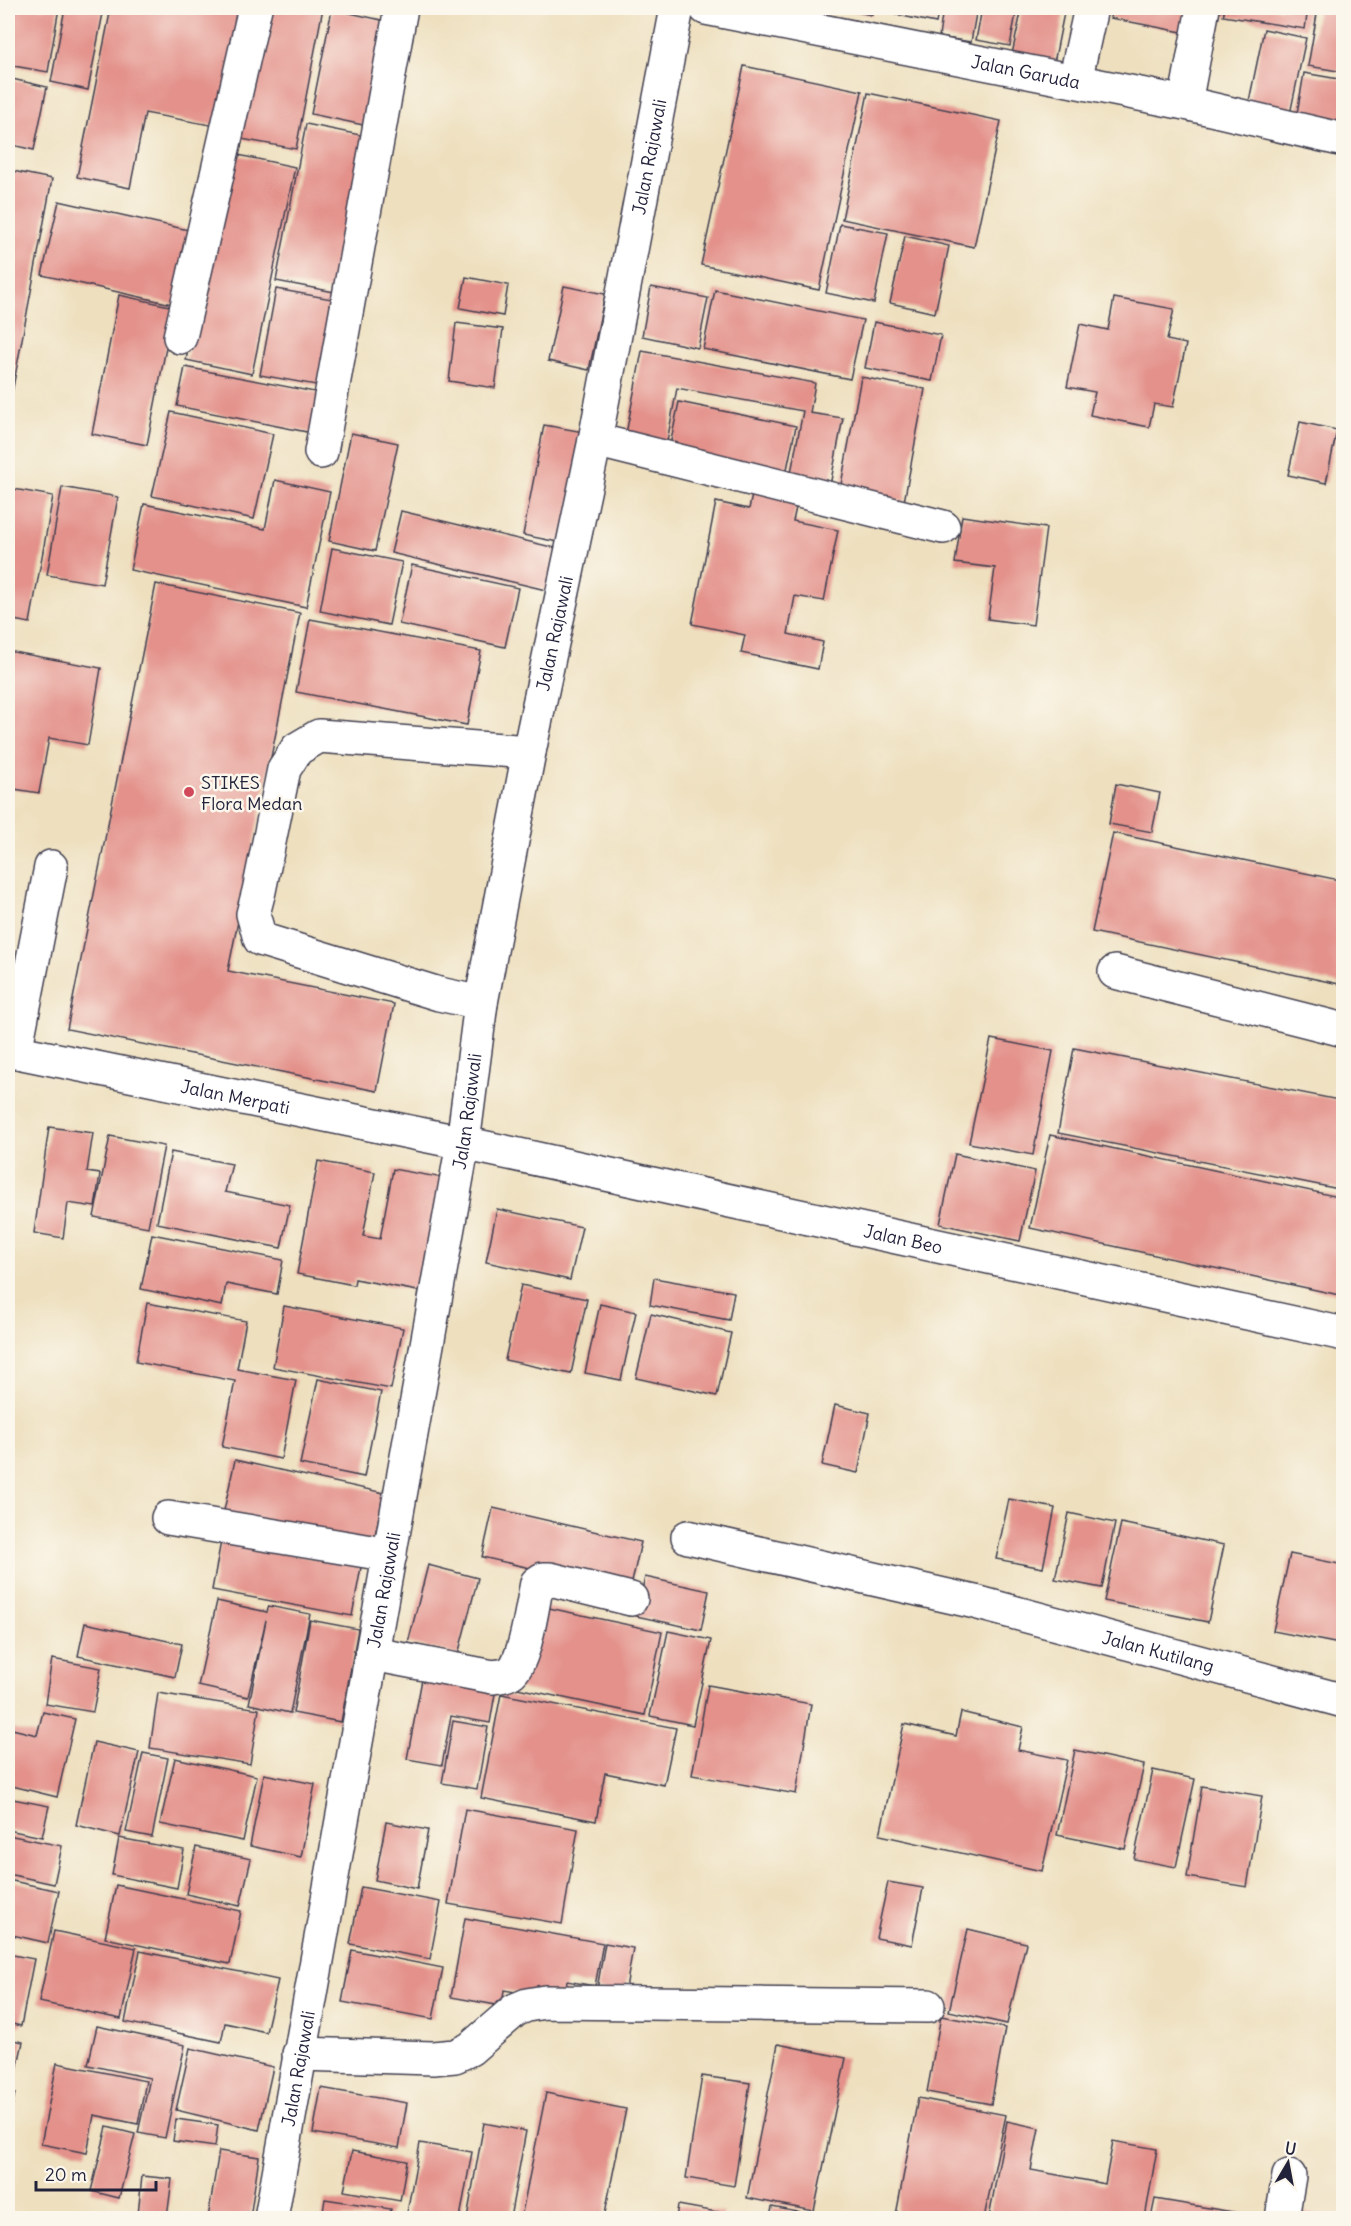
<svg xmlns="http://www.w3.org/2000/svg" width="1351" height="2226" font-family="Delius,sans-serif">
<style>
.building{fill:#e3918a}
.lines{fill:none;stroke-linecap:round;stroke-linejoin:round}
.minor-casing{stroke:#413e4f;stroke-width:36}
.minor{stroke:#fff;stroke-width:33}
.poi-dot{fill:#d1495b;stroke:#fbf7ec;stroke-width:2}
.labels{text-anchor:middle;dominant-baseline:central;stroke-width:5;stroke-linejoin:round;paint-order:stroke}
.street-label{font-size:18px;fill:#22223b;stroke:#fbf7ec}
.poi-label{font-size:18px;fill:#22223b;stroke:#fbf7ec;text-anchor:start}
</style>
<rect width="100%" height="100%" fill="#fbf7ec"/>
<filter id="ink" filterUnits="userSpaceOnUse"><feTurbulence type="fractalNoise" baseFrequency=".0167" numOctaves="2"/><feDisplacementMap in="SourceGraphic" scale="12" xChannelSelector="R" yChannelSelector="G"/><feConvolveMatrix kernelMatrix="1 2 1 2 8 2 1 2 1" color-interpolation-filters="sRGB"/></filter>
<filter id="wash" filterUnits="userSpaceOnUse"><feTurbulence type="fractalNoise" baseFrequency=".008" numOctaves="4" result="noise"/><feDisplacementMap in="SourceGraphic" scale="24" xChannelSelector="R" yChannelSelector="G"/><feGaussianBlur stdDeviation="1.35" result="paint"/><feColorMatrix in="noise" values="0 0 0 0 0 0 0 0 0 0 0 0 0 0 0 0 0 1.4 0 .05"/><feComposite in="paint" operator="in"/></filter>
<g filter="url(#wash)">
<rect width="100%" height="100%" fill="#eee0bf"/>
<g id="blocks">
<!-- building -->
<path class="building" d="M8,8h51l-11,64 -40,-7z
M65,8h39l-16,82 -37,-8z
M111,8h139l-29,119 -76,-14 -15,75 -53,-11z
M260,8h63l-27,141 -60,-11z
M839,8h35l-2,7z
M879,8h60l-3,15 -58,-12z
M943,8h34l-6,34 -32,-5z
M982,8h35l-7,38 -34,-6z
M1022,8h43l-11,55 -42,-9z
M1112,8h75l-5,24 -72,-14z
M1225,8h83l-3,21 -82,-13z
M1318,8h26v64l-36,-6z
M332,9l63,14 -22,104 -62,-13z
M1264,29l42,9 -17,81 -42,-8z
M744,66l118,25 -43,199 -118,-25z
M1304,73l40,7v54l-49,-9z
M8,78l39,9 -13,63 -26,-6z
M868,93l133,28 -27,126 -132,-28z
M306,124l69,14 -30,156 -69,-13z
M229,153l66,14 -43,207 -66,-14z
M8,170l44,9 -43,230h-1z
M59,201l143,32 -17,74 -143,-32z
M840,224l48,9 -14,70 -48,-10z
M905,236l44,10 -14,67 -45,-10z
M466,277l42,8 -5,31 -43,-8z
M564,286l41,8 -16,76 -41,-9z
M651,287l57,11 -10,50 -56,-12z
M276,289l67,12 -16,86 -67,-12z
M715,290l148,30 -13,59 -147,-30z
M119,295l55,12 -27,138 -55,-11z
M1114,298l60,11 -7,31 19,4 -13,63 -19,-3 -5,23 -59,-12 5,-23 -28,-5 13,-63 28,6z
M874,322l67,13 -9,46 -67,-13z
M456,323l47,6 -8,59 -46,-7z
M642,351l173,32 -5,30 33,5 -14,73 -40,-8 14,-72 -126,-23 -11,59 -41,-8z
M185,367l135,26 -8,40 -135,-27z
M861,377l64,12 -21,113 -64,-12z
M679,402l117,24 -10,48 -117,-24z
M171,412l102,22 -19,85 -102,-23z
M1300,422l37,8 -11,53 -38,-8z
M544,425l40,7 -21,111 -40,-8z
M351,433l47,10 -23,108 -46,-10z
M275,480l55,12 -24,115 -176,-37 14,-66 121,25z
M62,487l56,10 -16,87 -55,-9z
M8,488l45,8 -23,127 -22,-4z
M753,490l45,9 -5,22 45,9 -14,71 -29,-5 -7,38 35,8 -5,27 -77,-16 4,-18 -53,-11 24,-122 33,7z
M401,511l159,38 -10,42 -159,-38z
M962,516l84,12 -13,97 -45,-6 7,-51 -40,-5z
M332,548l70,14 -13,63 -69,-14z
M412,565l106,23 -13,59 -106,-23z
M156,584l144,29 -72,358 166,33 -17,87 -310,-62z
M310,619l171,32 -14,74 -171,-33z
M8,651l93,17 -13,77 -39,-7 -10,55 -31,-5z
M1116,784l44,9 -8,39 -43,-8z
M1113,833l231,48v104l-252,-53z
M991,1039l62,12 -20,104 -64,-12z
M1074,1048l270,53v89l-286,-57z
M49,1127l44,6 -6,39 13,2 -5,33 -27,-4 -5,35 -29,-5z
M1050,1135l294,63v98l-314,-68z
M110,1136l54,10 -16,81 -54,-10z
M171,1152l61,12 -7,28 65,13 -9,43 -124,-25z
M955,1154l80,17 -15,70 -80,-17z
M318,1161l57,11 -12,64 17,3 13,-70 56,10 -21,114 -73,-14 -1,6 -57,-11z
M497,1209l85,18 -12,53 -84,-18z
M152,1234l131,26 -6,34 -51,-10 -4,22 -81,-17z
M654,1278l80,14 -5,28 -79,-15z
M521,1285l66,14 -16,75 -66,-14z
M147,1303l99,18 -9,48 59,11 -15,79 -59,-12 13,-66 -99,-19z
M600,1304l36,8 -15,68 -36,-7z
M284,1306l119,22 -12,61 -118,-22z
M651,1314l80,19 -14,63 -81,-18z
M318,1379l63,13 -17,85 -64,-13z
M835,1405l35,8 -12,60 -36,-8z
M235,1460l149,33 -12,56 -149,-34z
M1009,1499l46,9 -12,60 -47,-9z
M493,1508l148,34 -11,49 -148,-34z
M1069,1513l46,10 -13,65 -47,-9z
M1121,1523l103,22 -16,77 -104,-21z
M221,1541l140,26 -9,49 -140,-26z
M1290,1554l54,11v60l-4,19 -67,-13z
M428,1565l50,13 -20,77 -50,-12z
M645,1577l64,14 -8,39 -65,-14z
M217,1601l50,11 2,-6 41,8 -20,99 -41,-9 17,-84 -18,77 -50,-11z
M535,1605l127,27 -17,83 -128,-27z
M310,1620l48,9 -17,93 -48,-9z
M85,1623l97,21 -7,33 -97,-21z
M668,1631l43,9 -18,85 -43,-9z
M52,1659l49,9 -8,44 -48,-8z
M423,1674l73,14 -6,35 -39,-7 -9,49 -35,-6z
M708,1685l103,19 -15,90 -104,-19z
M158,1693l101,16 -9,55 -100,-16z
M501,1694l175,34 -12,57 -59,-12 -9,48 -115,-23z
M43,1712l32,7 -18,78 -49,-12v-57l29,7z
M961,1712l62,15 -5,23 49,10 -25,111 -162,-36 24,-111 52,12z
M453,1721l35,6 -11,62 -35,-6z
M94,1742l45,10 -19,84 -44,-11z
M1075,1750l69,15 -19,84 -68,-14z
M143,1753l25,5 -16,79 -26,-5z
M175,1758l82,18 -14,65 -83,-17z
M1153,1770l42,9 -19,88 -42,-8z
M264,1774l51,10 -14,73 -51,-11z
M1202,1786l60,10 -15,91 -60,-10z
M8,1798l41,8 -7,31 -34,-7z
M465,1809l113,20 -16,95 -114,-20z
M386,1822l42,8 -11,59 -42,-9z
M8,1835l54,11 -8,38 -46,-10z
M119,1838l65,12 -7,38 -65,-13z
M196,1847l55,12 -11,47 -54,-12z
M8,1880l51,11 -11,52 -40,-9z
M888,1882l35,6 -11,57 -36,-7z
M116,1885l125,26 -11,53 -125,-26z
M361,1887l80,15 -11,57 -80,-15z
M465,1918l138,25 -8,43 -28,-5 -3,19 -60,-10 -2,16 -51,-9z
M968,1929l58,14 -19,81 -58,-13z
M54,1931l82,17 -15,71 -82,-17z
M605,1943l28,5 -8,46 -28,-5z
M352,1950l91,18 -10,51 -91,-17z
M140,1951l138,29 -12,52 -41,-9 -4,19 -96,-20z
M8,1954l26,5 -13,67 -13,-3z
M941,2016l64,12 -14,76 -64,-12z
M97,2026l88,19 -20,93 -27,-5 12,-55 -62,-13z
M8,2039l15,3 -9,41 -6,-1z
M778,2044l68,14 -32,153 -67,-13z
M190,2048l83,19 -14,63 -83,-20z
M57,2063l89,18 -8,43 -44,-9 -7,38 -46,-9z
M702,2076l48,7 -16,103 -48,-8z
M321,2088l86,15 -8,45 -86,-15z
M8,2091l7,2 -7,31z
M546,2093l80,16 -22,109h-83z
M918,2098l88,17 -22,103h-73l-15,-3z
M176,2119l42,6 -3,22 -42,-6z
M1007,2121l32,7 -8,42 74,14 8,-43 44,8 -12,69h-156z
M484,2123l42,8 -16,87h-43z
M107,2127l28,7 -16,64 -28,-7z
M420,2143l52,9 -12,66h-54z
M219,2151l40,6 -9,61h-42z
M352,2151l55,10 -7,40 -56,-10z
M142,2176l30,3 -5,39 -29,-3z
M325,2199l66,10 -2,9h-67z
M1155,2199l107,18v1h-111z
M678,2205l45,8 -1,5h-46z
M772,2207l52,10v1h-54z
M1291,2210l27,5 -1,3h-27z"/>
</g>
</g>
<g filter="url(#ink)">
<use href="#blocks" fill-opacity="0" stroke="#413e4f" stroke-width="1.5"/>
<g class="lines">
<!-- minor casing -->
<g class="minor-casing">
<g id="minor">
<path id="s1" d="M706,8l479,95 159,37"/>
<path d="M1075,81l16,-73"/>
<path d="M1185,103l18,-95"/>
<path d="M180,337l75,-329"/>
<path d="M595,440l348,87"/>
<path d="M321,452l80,-444"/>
<path d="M1115,972l229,58"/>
<path d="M481,1003l-42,-9 -179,-55 -7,-25 6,-23 25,-122 13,-20 22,-13 210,16"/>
<path id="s2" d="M8,1050l455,93 881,191"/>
<path d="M15,1052l36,-185"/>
<path d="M168,1518l222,37"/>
<path id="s3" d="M688,1537l287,65 369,99"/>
<path d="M373,1654l120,23c6,-1 13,-1 18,-5 14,-9 22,-70 26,-89l6,-4h7l81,20"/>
<path d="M299,2054l134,4 22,-2 15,-7 45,-39 12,-5 18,-3 383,4"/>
<path id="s4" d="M271,2218l192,-1075 18,-140 48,-251 66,-312 82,-432"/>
<path d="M1282,2218l7,-42"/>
</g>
</g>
<!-- minor -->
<use href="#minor" class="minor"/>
</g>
</g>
<!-- markers -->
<circle class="poi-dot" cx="189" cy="792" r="6"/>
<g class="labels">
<!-- street labels -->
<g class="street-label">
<text stroke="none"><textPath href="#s1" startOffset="326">Jalan Garuda</textPath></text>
<text stroke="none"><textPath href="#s4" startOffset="2096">Jalan Rajawali</textPath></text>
<text stroke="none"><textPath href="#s4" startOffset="1610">Jalan Rajawali</textPath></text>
<text stroke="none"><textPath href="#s2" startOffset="232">Jalan Merpati</textPath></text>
<text stroke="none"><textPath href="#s4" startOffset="1124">Jalan Rajawali</textPath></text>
<text stroke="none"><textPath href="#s2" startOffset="915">Jalan Beo</textPath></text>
<text stroke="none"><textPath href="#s4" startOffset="638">Jalan Rajawali</textPath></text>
<text stroke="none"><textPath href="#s3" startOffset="484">Jalan Kutilang</textPath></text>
<text stroke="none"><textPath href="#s4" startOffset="152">Jalan Rajawali</textPath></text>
</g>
<!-- poi labels -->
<g class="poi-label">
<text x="201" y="782">STIKES<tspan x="201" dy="21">Flora Medan</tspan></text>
</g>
</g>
<!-- margin -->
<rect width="1351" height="2226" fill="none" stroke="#fbf7ec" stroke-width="30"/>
<!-- north arrow -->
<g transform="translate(1288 2163) rotate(10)" stroke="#fbf7ec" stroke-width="4.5" paint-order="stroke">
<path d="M0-4.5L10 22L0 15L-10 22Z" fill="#22223b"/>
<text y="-9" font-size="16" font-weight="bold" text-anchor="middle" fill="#22223b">U</text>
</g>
<!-- scale -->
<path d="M36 2181v9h120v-9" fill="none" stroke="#22223b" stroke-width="3"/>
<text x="45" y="2181" font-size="18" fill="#22223b" stroke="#fbf7ec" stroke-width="4.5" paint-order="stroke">20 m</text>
</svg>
